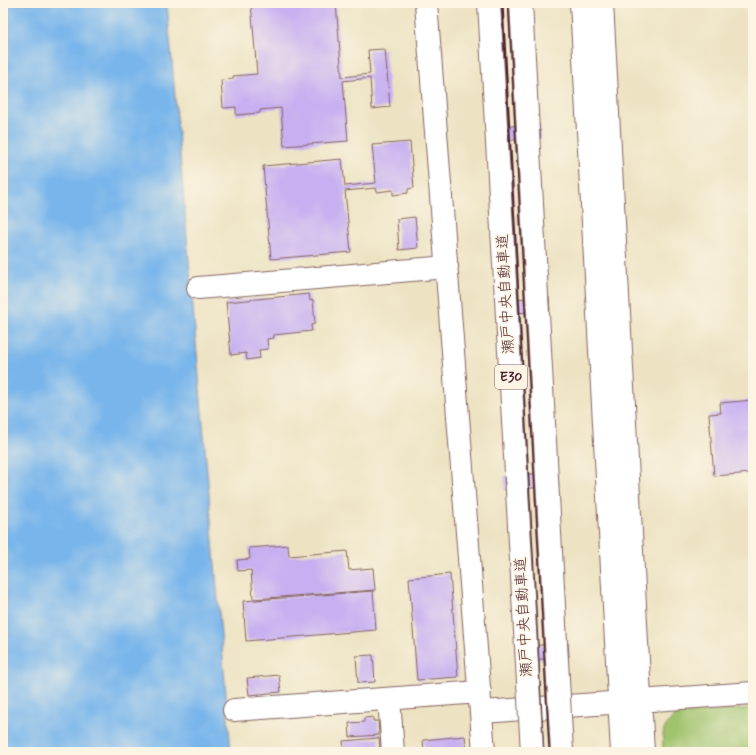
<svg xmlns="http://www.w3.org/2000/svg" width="756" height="755" font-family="Mynerve,'Klee One',sans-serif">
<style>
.green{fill:#a0c36d;stroke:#75714c}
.water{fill:#78b5eb;stroke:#616a8b}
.building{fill:#c7aff1}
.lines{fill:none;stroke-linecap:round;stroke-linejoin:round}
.minor-casing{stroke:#836460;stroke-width:24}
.minor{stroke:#fff;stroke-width:22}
.rail{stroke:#4a1f2b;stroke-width:3}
.highway-bridge-casing{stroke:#836460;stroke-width:24;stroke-linecap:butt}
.highway-bridge{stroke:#fff;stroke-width:22}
.labels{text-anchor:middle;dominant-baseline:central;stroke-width:3.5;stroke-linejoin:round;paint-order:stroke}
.shield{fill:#fcf5e5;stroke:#7f5f63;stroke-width:1}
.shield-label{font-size:14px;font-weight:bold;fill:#4a1f2b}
.street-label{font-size:15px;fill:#4a1f2b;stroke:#fcf5e5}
</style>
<rect width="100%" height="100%" fill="#fcf5e5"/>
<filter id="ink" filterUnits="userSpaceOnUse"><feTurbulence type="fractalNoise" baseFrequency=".025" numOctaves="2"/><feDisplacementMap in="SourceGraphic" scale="8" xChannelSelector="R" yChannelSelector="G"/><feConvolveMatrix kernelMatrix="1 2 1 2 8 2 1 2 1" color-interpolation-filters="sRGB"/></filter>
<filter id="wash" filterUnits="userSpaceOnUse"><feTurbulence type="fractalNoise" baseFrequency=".012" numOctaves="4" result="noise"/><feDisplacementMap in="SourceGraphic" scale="16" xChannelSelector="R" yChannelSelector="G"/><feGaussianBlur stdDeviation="0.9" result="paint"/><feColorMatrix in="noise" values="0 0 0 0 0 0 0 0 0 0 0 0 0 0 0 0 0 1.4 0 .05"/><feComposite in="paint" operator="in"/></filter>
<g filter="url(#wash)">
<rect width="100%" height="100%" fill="#ede3c3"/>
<!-- green -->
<path class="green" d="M753,708v44h-90c-1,-19 -1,-28 16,-38z"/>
<!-- water -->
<path class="water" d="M3,3h164l64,749h-228z"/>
<g id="blocks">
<!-- building -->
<path class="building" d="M251,3h85l6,74 28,-3 -2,-24 17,-1 5,58 -18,2 -2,-31 -27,3 5,60 -64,5 -3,-38 -21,2v3l-24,2v-8l-13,1 -2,-28 12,-1v-3l24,-2z
M539,124l2,14 -53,4 -2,-14z
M410,142l4,46 -6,1v4l-15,2v-5l-16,2 -1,-4 -31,3 6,61 -80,7 -8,-93 79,-7 3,27 31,-3 -4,-38z
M415,217l3,31 -19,2 -2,-31z
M309,294l1,7 3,-1 2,24 -4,1 1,6 -39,4 1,3 -7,1 1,10 -9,1 1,8 -13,2 -1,-7 -15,2 -5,-53z
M549,297l1,14 -53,3 -1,-14z
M753,400v73l-39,3 -5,-62 12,-1 -1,-10z
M557,472l2,14 -54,4 -1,-14z
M288,545l1,11 58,-5 2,19 24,-2 2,22 -122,9 -2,-29 -13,1 -1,-11 13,-1 -1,-11z
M450,574l8,103 -41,3 -8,-102z
M373,591l3,39 -130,11 -3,-40z
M568,643l1,14 -53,4 -1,-14z
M373,655l2,27 -17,1 -2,-27z
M279,675l2,17 -32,3 -2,-17z
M373,717v4h5l1,14 -29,2 -1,-14 15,-1v-4z
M465,736l2,16h-43l-1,-12z
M379,738l1,14h-36l-1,-11z"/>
</g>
</g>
<g filter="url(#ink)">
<use href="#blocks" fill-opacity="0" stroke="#836460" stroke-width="1"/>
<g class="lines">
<!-- minor casing -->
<g class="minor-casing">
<path id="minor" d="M426,3l58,749
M581,3l41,749
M602,3l41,749
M198,288l249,-21
M389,699l4,53
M234,710l246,-18
M482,712l271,-19"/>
</g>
<!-- minor -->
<use href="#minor" class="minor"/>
<!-- rail -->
<path class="rail" d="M502,3l41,749
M509,3l41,749"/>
<!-- highway-bridge casing -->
<g class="highway-bridge-casing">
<path id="highway-bridge" d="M489,3l43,749
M521,3l41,749"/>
</g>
<!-- highway-bridge -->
<use href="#highway-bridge" class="highway-bridge"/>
</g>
</g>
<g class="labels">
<!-- shield labels -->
<rect class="shield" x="495" y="365" width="32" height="24" rx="3"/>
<g class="shield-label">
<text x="511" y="377">E30</text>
</g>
<!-- street labels -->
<g class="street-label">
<text transform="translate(506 294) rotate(-93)">瀬戸中央自動車道</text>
<text transform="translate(524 617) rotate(-93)">瀬戸中央自動車道</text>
</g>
</g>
<!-- margin -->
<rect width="756" height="755" fill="none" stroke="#fcf5e5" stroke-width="16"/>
</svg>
